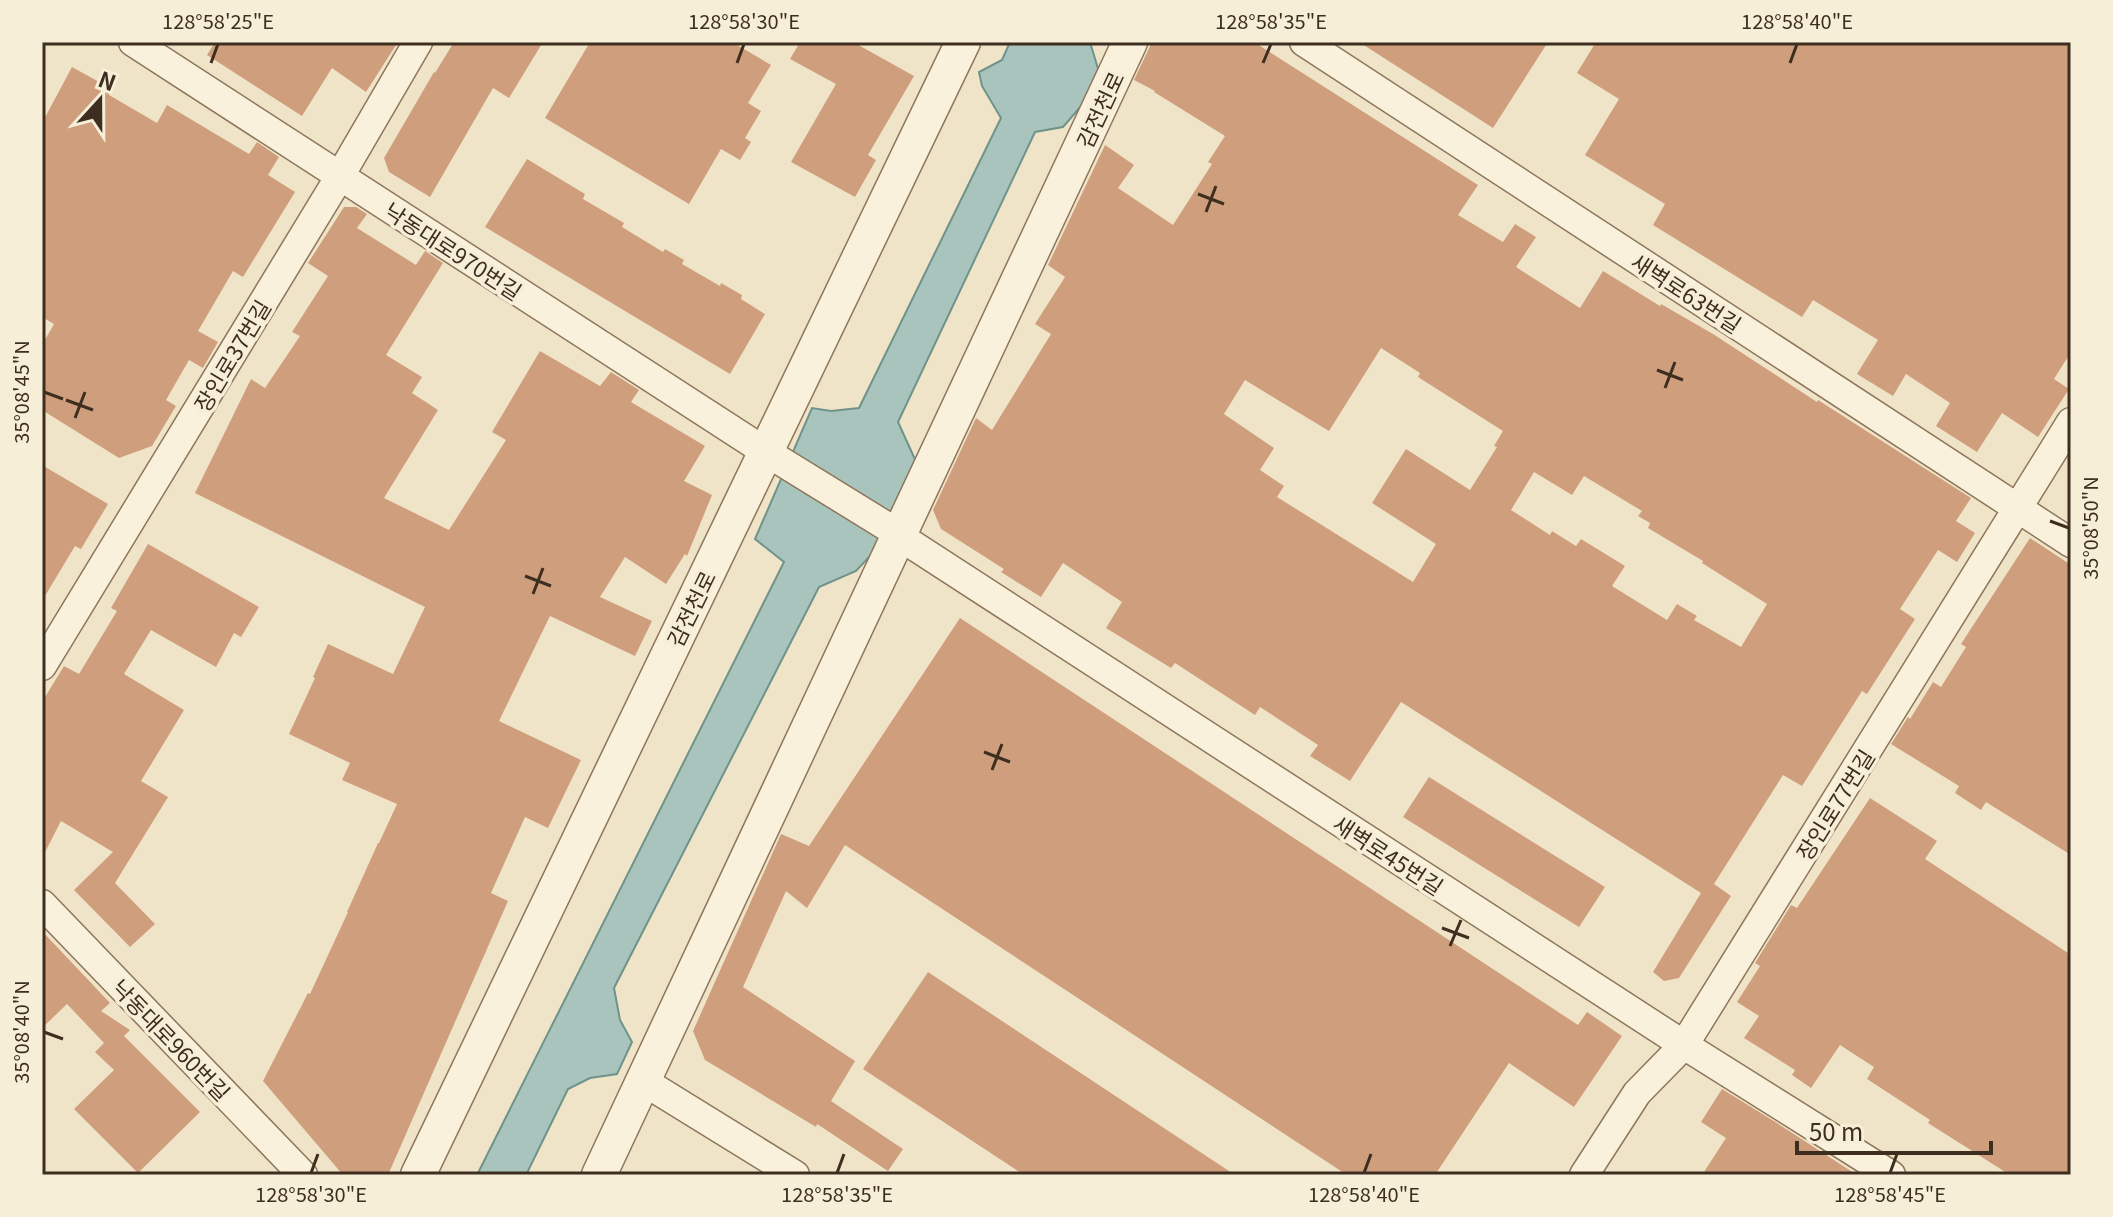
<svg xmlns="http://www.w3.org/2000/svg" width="2113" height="1217" font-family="Georgia,'Noto Sans KR',serif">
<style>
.water{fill:#a9c4bc;stroke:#6f938a;stroke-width:2}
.building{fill:#cf9f7d;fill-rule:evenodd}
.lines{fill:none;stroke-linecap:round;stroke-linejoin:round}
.minor-casing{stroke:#8d765c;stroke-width:31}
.tertiary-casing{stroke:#8d765c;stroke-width:37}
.minor{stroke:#faf1dc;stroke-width:28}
.tertiary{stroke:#faf1dc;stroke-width:34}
.ticks{fill:none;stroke:#3d2e20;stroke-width:3}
.labels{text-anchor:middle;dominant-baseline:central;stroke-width:7;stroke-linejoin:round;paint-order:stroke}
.street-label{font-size:22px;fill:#3d2e20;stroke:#f7eed8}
.neatline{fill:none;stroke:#3d2e20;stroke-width:3}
.ticks-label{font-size:20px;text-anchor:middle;fill:#3d2e20}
</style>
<rect width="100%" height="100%" fill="#f0e4c8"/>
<!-- water -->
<path class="water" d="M1010,42h80l9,30 -4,18 -32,37 -28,5 -137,290 20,44 -47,89 -15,16 -37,16 -205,401 6,32 12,22 -15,32 -27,4 -22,11 -42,86h-49l307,-613 -29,-23 57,-131 19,3 28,-3 142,-290 -19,-32 -3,-14 23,-12z"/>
<!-- building -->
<path class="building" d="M215,42h183l-32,50 -34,-24 -30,48 -95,-61z
M454,42h89l-34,56 -16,-10 -63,109 -41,-25 -5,-14 50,-86 1,1z
M590,42h142l39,23 -23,38 13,8 -16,27 6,4 -11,18 -19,-11 -32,55 -144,-86z
M800,42h53l61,34 -46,79 8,5 -21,37 -64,-35 45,-78 -46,-25z
M1152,42h102l224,143 -20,30 45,27 12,-18 21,13 -20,30 64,41 23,-37 57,35 1,-2 52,30 104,68 1,-2 153,98 -15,23 19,12 -18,29 -19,-12 -38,59 15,10 -48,75 -5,-3 -60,95 -19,-11 -69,109 17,12 -52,82 -15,3 -11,-9 48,-79 -300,-191 -51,79 -40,-25 8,-11 -58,-38 -5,8 -80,-52 -4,5 -65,-40 16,-26 -59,-39 -22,34 -40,-25 3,-3 -63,-40 -8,-19 43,-92 16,12 59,-96 -16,-10 30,-47 -17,-12 57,-120 29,20 -16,23 55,37 39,-61 -4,-2 17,-26 -71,-44 1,-1 -21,-11zM1381,348l39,25 -2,4 85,54 -9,15 3,1 -27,43 -64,-41 -34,54 64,41 -23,38 -136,-85 7,-11 -24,-16 14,-22 -50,-34 21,-34 84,51zM1534,472l38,23 12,-19 58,35 -4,5 12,7 -2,5 55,33 -1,2 65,41 -26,43 -47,-27 3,-4 -20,-12 -10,16 -55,-34 13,-20 -44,-27 -5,7 -24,-15 -2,4 -39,-25z
M1359,42h189l-55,86z
M1596,42h475v310l-17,27 15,10 -31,48 -36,-24 -25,39 -41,-26 14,-23 -44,-29 -13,22 -36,-22 21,-34 -65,-40 -11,17 -149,-92 12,-21 -80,-49 34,-56 -42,-26z
M72,67l40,22 -3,6 48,28 10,-18 82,49 8,-12 22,15 -11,18 27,17 -52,85 -10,-6 -35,60 20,11 -15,26 -14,-8 -23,40 10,6 -24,40 -33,12 -77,-48v-65l12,-21 -12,-7v-194z
M527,159l58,35 -2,5 41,24 -2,4 41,25 2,-3 19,11 -2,4 38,22 1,-3 21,12 -1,4 24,15 -35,60 -245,-147z
M344,207h12l11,7 -10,14 59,37 9,-14 18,12 -57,92 36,22 -10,16 26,17 -54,88 65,32 57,-90 -14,-8 48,-81 60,35 11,-14 28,18 -8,12 74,44 -21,35 28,14 -25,61 -2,-2 -19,30 -41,-27 -25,40 52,24 -17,35 -85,-40 -51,105 82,39 -33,68 -23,-11 -34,76 17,8 -120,274h-45l-80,-94 45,-88 2,1 38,-82h-1l31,-69h1l18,-39 -55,-24 8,-17 -61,-29 26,-56 -2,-1 15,-33 65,30 32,-67 -230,-114 56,-114 14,9 35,-52 -8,-4 36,-56 -20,-13z
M42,465l66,39 -27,45 -6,-3 -33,55z
M2030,538l41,27v290l-85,-53 -5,8 -26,-17 4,-7 -68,-42 17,-27 2,2 23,-37 8,5 25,-40 -5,-3z
M148,544l111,63 -18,30 -7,-4 -18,34 -65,-37 -27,44 60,36 -43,71 27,16 -53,86 40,41 -25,23 -56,-57 39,-38 -52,-31 -19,37v-156l22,-36 15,8 38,-63 -6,-3z
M960,618l618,407 9,-13 35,24 -48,71 -65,-44 -74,112h-88l-502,-330 -38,63 -21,-17 -43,96 112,74 -24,40 72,48 -15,22 -71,-47 -1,3 -111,-67 -12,-29 88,-197 28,12z
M1429,777l176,110 -26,40 -176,-110z
M1870,798l67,43 -12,18 146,96v220h-61l-82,-52 2,-3 -63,-41 7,-12 -34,-22 -29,43 -19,-13 3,-5 -51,-32 15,-22 -22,-14 23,-36 -5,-3 36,-58 6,3z
M42,931l68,72 -9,8 29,19 -6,6 76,76 -62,61 -64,-64 40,-39 -19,-18 9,-9 -37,-39 -25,24z
M928,972l307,203h-211l-161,-106z
M1722,1089l55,34 80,52h-155l24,-37 -25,-16z"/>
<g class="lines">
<!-- minor casing -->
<g class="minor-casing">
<path id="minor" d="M133,42l633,410 125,77 8,7 785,509 207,130
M1304,42l767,501
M42,666l298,-490 78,-134
M42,904l261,271
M643,1081l152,94
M1584,1175l53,-82 47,-48 387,-623"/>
</g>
<!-- tertiary casing -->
<g class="tertiary-casing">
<path id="tertiary" d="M418,1175l545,-1133
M599,1175l531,-1133"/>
</g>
<!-- minor -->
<use href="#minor" class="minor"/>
<!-- tertiary -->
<use href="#tertiary" class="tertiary"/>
</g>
<!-- ticks -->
<path class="ticks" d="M211,63l7,-19M737,63l7,-19M1263,63l8,-19M1790,63l7,-19M1198,194l26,10M1206,212l10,-26M1657,370l26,10M1665,388l10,-26M44,392l19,7M66,400l27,10M75,418l10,-26M2050,521l19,7M525,576l26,10M533,594l10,-26M984,752l26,10M992,770l10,-26M1442,928l27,10M1450,946l11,-26M44,1032l19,7M311,1173l7,-19M837,1173l7,-19M1364,1173l7,-19M1890,1173l7,-19"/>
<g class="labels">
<!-- street labels -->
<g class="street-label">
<text transform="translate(1099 109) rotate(-65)">감전천로</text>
<text transform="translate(454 250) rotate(33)">낙동대로970번길</text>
<text transform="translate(1687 292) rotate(33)">새벽로63번길</text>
<text transform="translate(231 355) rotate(-59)">장인로37번길</text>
<text transform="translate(690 608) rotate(-64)">감전천로</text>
<text transform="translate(1834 804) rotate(-58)">장인로77번길</text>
<text transform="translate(1389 854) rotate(33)">새벽로45번길</text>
<text transform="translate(172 1039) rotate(46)">낙동대로960번길</text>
</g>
</g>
<!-- border -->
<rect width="2113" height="1217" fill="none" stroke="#f7eed8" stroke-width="88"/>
<!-- north arrow -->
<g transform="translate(100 100) rotate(21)" stroke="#f7eed8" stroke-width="6" paint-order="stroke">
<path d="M0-6L14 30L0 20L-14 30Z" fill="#3d2e20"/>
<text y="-12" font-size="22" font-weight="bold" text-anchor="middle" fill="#3d2e20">N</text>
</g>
<!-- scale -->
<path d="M1797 1141v12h194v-12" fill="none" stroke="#3d2e20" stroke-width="4"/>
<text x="1809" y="1141" font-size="24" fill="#3d2e20" stroke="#f7eed8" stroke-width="6" paint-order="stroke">50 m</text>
<rect x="44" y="44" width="2025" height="1129" class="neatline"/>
<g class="ticks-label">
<text x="218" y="29">128°58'25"E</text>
<text x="744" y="29">128°58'30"E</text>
<text x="1271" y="29">128°58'35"E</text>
<text x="1797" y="29">128°58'40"E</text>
<text transform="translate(22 392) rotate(-90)" y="7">35°08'45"N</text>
<text transform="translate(2091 528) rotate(-90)" y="7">35°08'50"N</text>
<text transform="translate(22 1032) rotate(-90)" y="7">35°08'40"N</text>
<text x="311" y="1202">128°58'30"E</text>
<text x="837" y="1202">128°58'35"E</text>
<text x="1364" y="1202">128°58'40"E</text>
<text x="1890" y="1202">128°58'45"E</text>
</g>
</svg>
